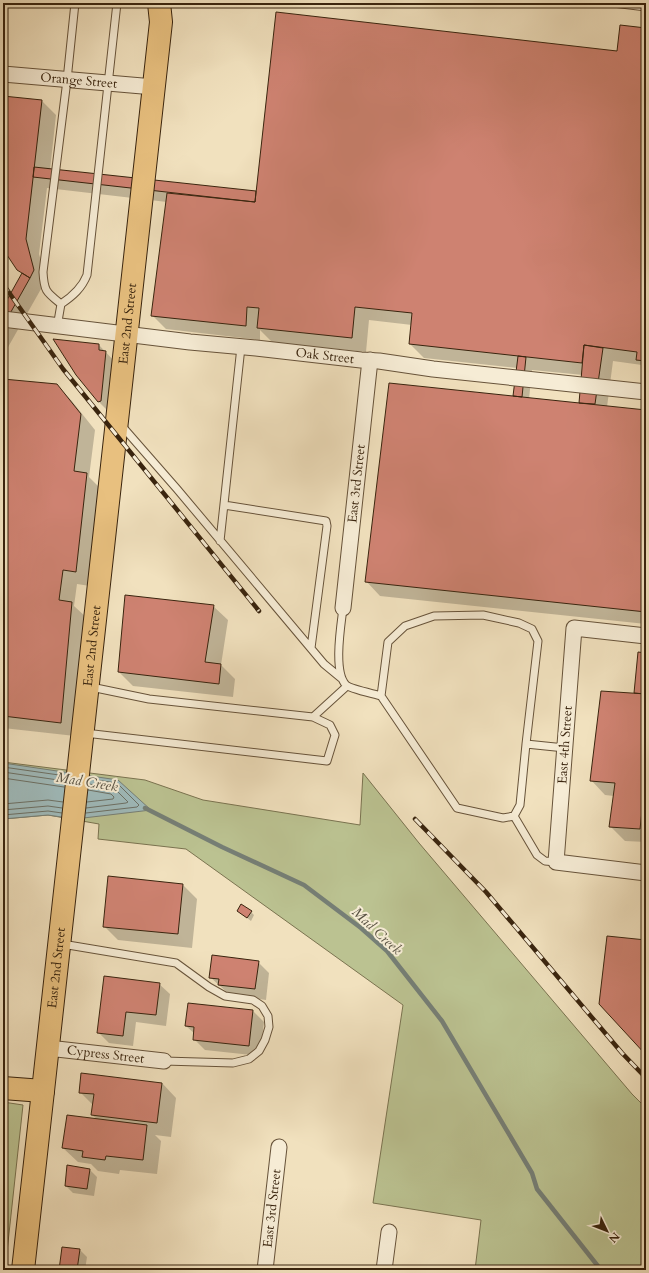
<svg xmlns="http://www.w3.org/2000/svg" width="649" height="1273" font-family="Cardo,serif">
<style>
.green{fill:#bbc291;stroke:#7a7350}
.water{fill:#9fbbbc;stroke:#767f76}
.shadow{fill:#0003;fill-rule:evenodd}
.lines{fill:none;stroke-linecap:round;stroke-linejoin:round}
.shore{stroke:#6c7065;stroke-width:1}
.stream{stroke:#767f76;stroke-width:4.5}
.building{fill:#ce8271;stroke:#39240e}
.lane-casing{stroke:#67533a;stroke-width:9}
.street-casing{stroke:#67533a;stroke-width:17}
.primary-casing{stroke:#39240e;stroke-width:24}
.lane{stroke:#f6ecd5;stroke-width:7}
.street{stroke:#f6ecd5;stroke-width:15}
.primary{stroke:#e8c07f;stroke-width:22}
.rail-casing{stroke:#39240e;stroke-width:4.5}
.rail{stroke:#f6ecd5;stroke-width:3;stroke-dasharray:9;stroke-linecap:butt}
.labels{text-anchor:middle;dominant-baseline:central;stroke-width:4;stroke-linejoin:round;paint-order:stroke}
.street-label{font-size:13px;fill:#39240e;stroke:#f6ecd5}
.water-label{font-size:14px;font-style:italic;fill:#585142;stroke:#f6ecd5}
</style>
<rect width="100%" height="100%" fill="#f1e1be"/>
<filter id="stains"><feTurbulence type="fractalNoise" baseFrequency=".005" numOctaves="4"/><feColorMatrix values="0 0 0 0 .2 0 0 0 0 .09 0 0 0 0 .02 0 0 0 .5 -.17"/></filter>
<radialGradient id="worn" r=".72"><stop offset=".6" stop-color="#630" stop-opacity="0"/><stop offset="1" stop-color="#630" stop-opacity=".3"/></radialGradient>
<!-- green -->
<path class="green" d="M3,762l142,18 58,20 157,25 3,-52 56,70 213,251 14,14v162h-171l6,-50 -108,-17 30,-198 -217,-156 -88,-10 1,-15 -51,-9 -45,4z
M3,1102l20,3 -18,165h-2z"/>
<!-- water -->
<path class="water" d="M3,763l115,17 33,30 -76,9 -27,-4 -45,4z"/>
<!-- shadow -->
<path class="shadow" d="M646,29v340l-4,-4 -29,-4 -6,46 39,4v213l-266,-28 -14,-15 150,-184 -2,-2 3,-27 -93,-10 -14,-14 2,-19 -43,-5 -3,32 -94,-10 -12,-12v10l-94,-11 -14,-14 15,-113 -120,-14 -8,66 9,31 -3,6 -4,-2 -38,67v-47l20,-35 -5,-5 -15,-22v-150l39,4 14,14 -6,55 205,22 2,1 361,-141zM532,370l51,5 -3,29 -51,-5z
M99,345l17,18 -6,50 -11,-11z
M3,380l53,5 15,15 24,30 -6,47 11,11 -10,98 -13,-2 -3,22 12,11 -11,119 -72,-8z
M213,606l15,14 -7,45 14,14 -2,18 -100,-11 -14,-14z
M646,654v188l-21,-1 -15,-15 4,-30 -9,-1 -14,-15 46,-85 -2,-3z
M183,885l14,14 -5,49 -74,-8 -14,-14z
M238,911l13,1 3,3 -3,6z
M258,962l11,11 -3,27 -36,-5 -20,-18z
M159,984l11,10 -4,32 -30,-4 -3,24 -24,-3 -11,-11z
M253,1011l11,11 -4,34 -55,-6 -11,-11 1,-5 -9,-8z
M162,1083l14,15 -5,39 -16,-2 6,6 -4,33 -37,-4 -1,4 -21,-3 -7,-7 -13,-2 -15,-14 35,-28 -6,-5 1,-10 -13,-13z
M68,1167l22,3 7,7 -3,19 -21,-3 -7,-7z
M80,1250l7,7 -2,13h-25z"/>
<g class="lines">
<!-- shore -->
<path class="shore" d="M3,767l63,9
M3,772l62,9
M3,778l61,9
M87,802l26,-3 1,-2 -3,-3 -23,-4
M3,804l45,-4 15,2
M86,808l40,-5 2,-1 -14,-14 -25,-4
M3,810l45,-4 14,2
M86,813l51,-6 2,-2 -22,-22 -28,-4
M3,815l45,-4 14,2"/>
<!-- stream -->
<path class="stream" d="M145,808l77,39 82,38 57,43 26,23 55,70 90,152 5,16 64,81"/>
</g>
<!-- building -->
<path class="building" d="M276,12l341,39 3,-26 26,3v333l-10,-1 1,-8 -53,-7 -2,18 -173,-19 3,-31 -57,-6 -3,31 -95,-10 2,-20 -12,-1 -1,19 -95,-10 16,-123 88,9z
M3,96l39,4 -16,139 8,31 -4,8 -13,-8 -14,-21z
M34,167l222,24 -1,11 -222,-25z
M22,273l8,5 -27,48v-19z
M53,339l46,5v6l7,1 -5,50 -3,1 -22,-27z
M584,345l19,3 -8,56 -16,-1z
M518,356l8,1 -4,40 -9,-1z
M3,379l54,5 24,30 -7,57 13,2 -11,99 -13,-2 -4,30 13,2 -11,121 -58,-7z
M389,383l257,27v202l-281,-30z
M125,595l89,10 -9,57 16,2 -2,20 -101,-12z
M638,652l8,1v41l-12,-1z
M601,691l45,3v81l-6,54 -31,-2 6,-44 -25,-2z
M108,876l75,8 -5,50 -75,-7z
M241,904l11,7 -5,7 -10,-7z
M607,936l39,4v115l-47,-51z
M212,955l47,6 -4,28 -37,-4 1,-6 -10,-1z
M104,976l56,7 -4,32 -30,-3 -3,24 -26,-3z
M188,1003l65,7 -4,36 -56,-6 1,-13 -9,-1z
M81,1073l81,10 -5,40 -66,-8 3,-21 -15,-1z
M67,1115l80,10 -4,35 -37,-4 -1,4 -23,-3 1,-6 -21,-3z
M67,1165l23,4 -3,20 -22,-3z
M62,1247l18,2 -3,21h-18z"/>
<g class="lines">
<!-- lane casing -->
<g class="lane-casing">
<path id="lane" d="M75,3l-8,77 -24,192c1,19 3,20 18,32 12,-8 21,-16 26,-29l30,-272
M613,3l33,4
M57,327l4,-23
M121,425l56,64 147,175 17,14
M224,505l102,16 1,5 -16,122
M220,541l21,-194
M343,608c-2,17 -10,64 3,77 4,4 29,9 35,11
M313,717l34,-31
M85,733l242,28 8,-26 -5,-10 -17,-8 -164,-18 -58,-12
M526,744l12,-103 -6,-12 -13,-6 -36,-8 -49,1 -29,10 -17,16 -7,54 76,112 46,10 11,-2 6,-11 6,-61 39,4
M514,816l23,39 8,6 11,1
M62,944l114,19 33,24 16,9 28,4 9,6 6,10 1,11 -4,13 -6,11 -10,8 -16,4 -69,-2"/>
</g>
<!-- street casing -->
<g class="street-casing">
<g id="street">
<path id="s1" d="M3,74l151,13"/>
<path id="s2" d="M3,319l187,23 66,6 105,12 18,1 54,8 213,23"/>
<path id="s3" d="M343,608l27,-248"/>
<path d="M646,636l-72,-8 -18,234 90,11"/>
<path id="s4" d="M48,1048l116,13"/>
<path id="s5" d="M265,1270l14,-123"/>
<path d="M384,1270l5,-38"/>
</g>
</g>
<!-- primary casing -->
<g class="primary-casing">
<g id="primary">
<path d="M3,1088l40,3"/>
<path id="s6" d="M23,1270l20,-179 118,-1069 -2,-19"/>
</g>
</g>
<!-- lane -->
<use href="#lane" class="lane"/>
<!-- street -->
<use href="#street" class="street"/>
<!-- primary -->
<use href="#primary" class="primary"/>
<!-- rail casing -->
<g class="rail-casing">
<path id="rail" d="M3,284l60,85 196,242
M415,819l71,73 136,161 24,25"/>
</g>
<!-- rail -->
<use href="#rail" class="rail"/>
</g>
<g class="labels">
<!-- street labels -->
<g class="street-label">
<text stroke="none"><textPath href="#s1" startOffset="76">Orange Street</textPath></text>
<text stroke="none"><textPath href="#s6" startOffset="952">East 2nd Street</textPath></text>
<text stroke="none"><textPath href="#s2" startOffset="324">Oak Street</textPath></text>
<text stroke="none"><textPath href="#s3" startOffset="125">East 3rd Street</textPath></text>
<text stroke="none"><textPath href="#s6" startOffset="628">East 2nd Street</textPath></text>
<text transform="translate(565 745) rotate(-86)">East 4th Street</text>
<text stroke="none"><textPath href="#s6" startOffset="304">East 2nd Street</textPath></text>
<text stroke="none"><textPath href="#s4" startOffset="58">Cypress Street</textPath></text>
<text stroke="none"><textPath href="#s5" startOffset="62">East 3rd Street</textPath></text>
</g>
<!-- water labels -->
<g class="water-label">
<text transform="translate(87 782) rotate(9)">Mad Creek</text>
<text transform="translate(377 931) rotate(43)">Mad Creek</text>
</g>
</g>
<!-- margin -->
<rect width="649" height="1273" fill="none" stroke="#f1e1be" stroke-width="16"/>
<rect x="4" y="4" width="641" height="1265" fill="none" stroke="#39240e" stroke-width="2"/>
<rect x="8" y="8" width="633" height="1257" fill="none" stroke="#39240e"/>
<!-- north arrow -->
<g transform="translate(607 1231) rotate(133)" stroke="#f6ecd5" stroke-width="3" paint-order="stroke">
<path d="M0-3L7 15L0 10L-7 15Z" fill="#39240e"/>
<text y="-6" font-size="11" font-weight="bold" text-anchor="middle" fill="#39240e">N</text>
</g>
<rect width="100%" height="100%" filter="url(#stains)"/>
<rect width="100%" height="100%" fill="url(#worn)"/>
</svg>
